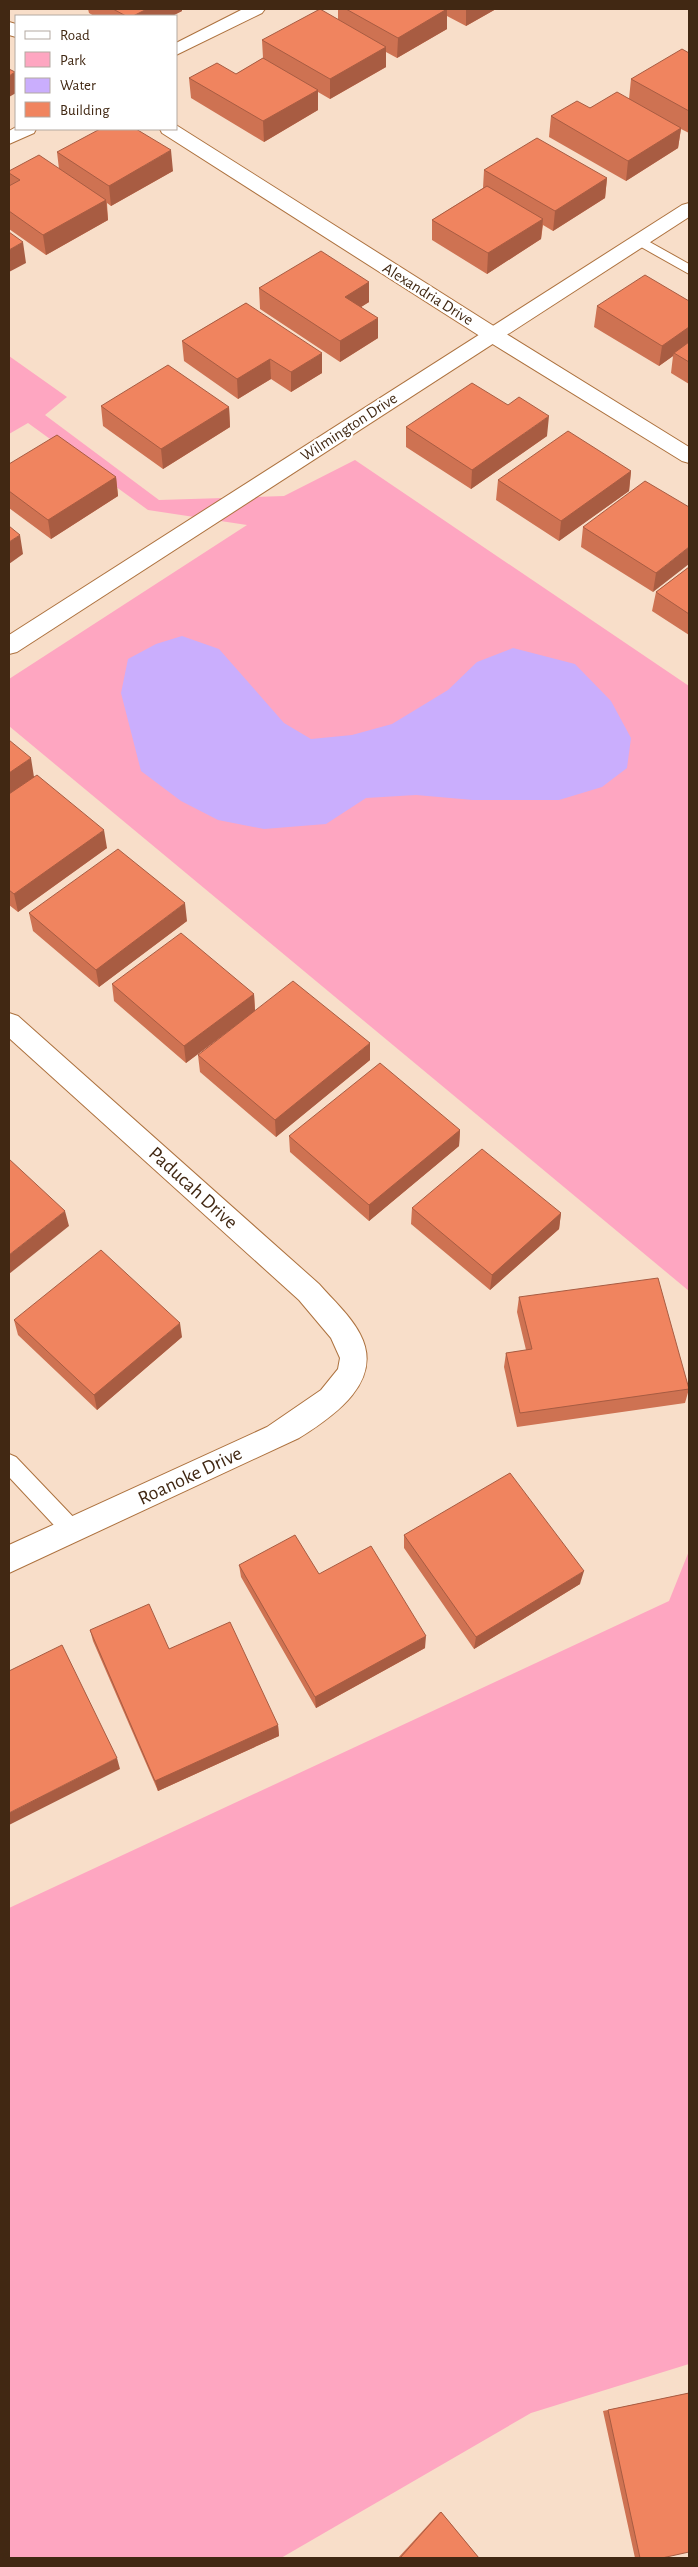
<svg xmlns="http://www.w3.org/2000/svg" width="698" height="2567" font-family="'Alegreya Sans',sans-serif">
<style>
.green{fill:#fea6c1}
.water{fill:#caaefd}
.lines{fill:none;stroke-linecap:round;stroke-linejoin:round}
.lane-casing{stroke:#ad723f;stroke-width:2}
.street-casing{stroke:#ad723f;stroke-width:2}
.secondary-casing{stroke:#ad723f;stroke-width:2}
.lane{fill:#fff;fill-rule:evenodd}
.street{fill:#fff;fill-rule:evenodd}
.secondary{fill:#fff;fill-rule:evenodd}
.wall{fill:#ce7252}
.shaded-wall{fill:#a85c42}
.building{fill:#f0845f;stroke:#a85c42}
.labels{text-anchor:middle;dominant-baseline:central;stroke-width:4.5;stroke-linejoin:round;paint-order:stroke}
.far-street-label{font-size:16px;fill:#412813;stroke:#fff}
.street-label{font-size:20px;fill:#412813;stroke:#fff}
</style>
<rect width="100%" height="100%" fill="#f8dec9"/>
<!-- green -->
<path class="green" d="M9,356l58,41 -22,18 114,85 125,-4 71,-36 334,226v605l-680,-565v-47l238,-154 -99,-15 -120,-87 -19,11z
M689,1551v813l-158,49 -250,145h-272v-650l660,-307z"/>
<!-- water -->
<path class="water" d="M182,636l37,13 65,74 27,16 41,-4 40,-11 56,-34 29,-28 36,-14 62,16 36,37 20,37 -4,30 -25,19 -43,13h-86l-57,-5 -50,3 -40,26 -62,5 -46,-9 -37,-19 -40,-30 -20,-78 7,-34 28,-15z"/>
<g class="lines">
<!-- lane casing -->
<g class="lane-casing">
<path id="lane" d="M639,236l50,28v10l-55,-31 -2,-3z
M9,1454l7,3 63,66 3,7 -3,7 -7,2 -7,-2 -56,-60z"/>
</g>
<!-- street casing -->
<g class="street-casing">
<path id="street" d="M243,9h22l-3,4 -86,42v-12z
M9,22l7,2v13l-7,-2z
M176,125l324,205 189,117v16l-7,-2 -196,-121 -324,-207 -2,-4h16z
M16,127v2h20l-2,4 -25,11v-13z
M9,1013l9,3 301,268c14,16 31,31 41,50 25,47 -26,82 -61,104l-290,135v-28l258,-118 54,-37 17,-21 2,-11 -9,-20 -32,-38 -290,-262z"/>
</g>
<!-- secondary casing -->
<g class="secondary-casing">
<path id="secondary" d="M689,203v14l-672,435 -8,2v-19l673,-430z"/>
</g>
<!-- lane -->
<use href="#lane" class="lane"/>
<!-- street -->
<use href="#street" class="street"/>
<!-- secondary -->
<use href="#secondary" class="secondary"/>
</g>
<!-- wall -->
<path class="wall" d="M88,9h94v2l-10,5h-78l-5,-3z
M338,9h158l-30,17 -19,-10v13l-50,29 -11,-6v15l-56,32 -12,-7v18l-54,32 -73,-44 -2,-20 47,-4 27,-16 -1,-18 76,-21z
M689,53v80l-8,-4 -3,19 -52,33 -77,-44 2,-21 78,-17 2,-20z
M57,152l116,19 -62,35 -4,-3 1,17 -62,35 -37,-26v-58l50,-2z
M484,170l123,8 -2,20 -52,33 -10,-6 -2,14 -54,35 -55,-34v-20l51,-32z
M369,282v20l-8,5 17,31 -38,24 -80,-53 -1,-21z
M689,301v83l-18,-11 2,-17 -14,10 -65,-39 3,-21z
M246,303l76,70 -31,19 -20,-13 -33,20 -54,-38 -2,-20z
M101,406l128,1 1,20 -67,42 -60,-43z
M406,427l141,9 -76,53 -65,-42z
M9,464l107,13 2,19 -67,43 -42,-31z
M631,471l-2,20 -70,50 -63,-41 2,-20z
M689,507l-36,85 -72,-45 2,-20z
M689,567v68l-37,-24 4,-19z
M9,740l25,37 73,71 -89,64 -9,-7z
M29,913l158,8 -88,66 -66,-56z
M112,984l142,10 1,17 115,49 -94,77 -76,-65 -2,-17 47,-36 -59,44 -72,-62z
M460,1130l-1,16 -90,75 -79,-69 -1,-16z
M412,1208l149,5 -2,16 -69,61 -79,-66z
M519,1297l170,92 -4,14 -168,24 -13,-60 2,-14 20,-3 -9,-38z
M14,1320l168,17 -85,73 -79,-75z
M404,1535l176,49 -106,65 -70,-101z
M239,1565l80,9 106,74 -109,60 -75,-131z
M90,1630l79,19 109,76 1,11 -121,55 -65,-150z
M689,2393l-27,165h-27l-32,-147z
M440,2512h1l38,46h-81z"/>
<!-- shaded-wall -->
<path class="shaded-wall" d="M147,9h35v2l-10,5h-39z
M447,9v20l-50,29 1,-20z
M466,9h30l-30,17z
M386,47v20l-56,32v-20z
M15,72l1,13v8l-7,4v-21z
M318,90v20l-54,32 -1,-21z
M681,128l-3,20 -52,33 2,-20z
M171,150l2,21 -62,35 -2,-20z
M607,178l-2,20 -52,33 2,-20z
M106,200l2,20 -62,35 -3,-20z
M543,219l-2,20 -54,35 1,-21z
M23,242l3,21 -17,9v-22z
M369,282v20l-24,15v-20z
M378,318v20l-38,24v-21z
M689,327v18l-15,8 -1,3 -14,10 3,-20z
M322,353v20l-31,19v-20z
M270,359l1,20 -33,20 -1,-20z
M229,407l1,20 -67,42 -2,-20z
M549,416l-2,20 -76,53 1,-19z
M631,471l-2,20 -70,50 2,-20z
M116,477l2,19 -67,43 -3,-19z
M20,535l3,19 -14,10v-22z
M689,547v17l-36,28 3,-19z
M31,758l3,19 -25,17v-21z
M104,830l3,18 -89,64 -4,-18z
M185,903l2,18 -88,66 -3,-17z
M254,994l1,17 -69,52 -2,-17z
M370,1043v17l-94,77 -1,-17z
M460,1130l-1,16 -90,75v-16z
M65,1211l4,15 -60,48v-19z
M561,1213l-2,16 -69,61 2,-15z
M180,1323l2,14 -85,73 -3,-15z
M584,1571l-4,13 -106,65 2,-12z
M426,1636l-1,12 -109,60 -1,-11z
M278,1725l1,11 -121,55 -3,-10z
M117,1758l3,11 -111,56v-12z"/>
<!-- building -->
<path class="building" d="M113,9h34l-14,7h-7z
M320,9l66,38 -56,32 -68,-39z
M346,9h101l-49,29z
M682,49l7,4v58l-58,-32z
M263,58l55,32 -55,31 -74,-43 28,-15 19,11z
M9,69l6,3 -6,4z
M617,92l64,36 -53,33 -77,-45 26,-15 13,7z
M100,129h36l35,21 -62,36 -52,-34z
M537,138l70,40 -52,33 -71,-41z
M39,155l67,45 -63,35 -34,-24v-25l11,-6 -11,-7v-2z
M487,186l56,33 -55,34 -56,-33z
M9,232l14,10 -14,8z
M321,251l48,31 -24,15 33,21 -38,23 -81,-53z
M645,275l44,26v26l-27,19 -65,-40z
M246,303l76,50 -31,19 -21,-13 -33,20 -55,-38z
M689,342v20l-15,-9z
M168,365l61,42 -68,42 -60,-43z
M472,383l36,22 11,-8 30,19 -77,54 -66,-43z
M568,431l63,40 -70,50 -63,-41z
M57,435l59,42 -68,43 -39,-29v-27z
M645,481l44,26v40l-33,26 -73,-46z
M9,526l11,9 -11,7z
M689,567v47l-33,-22z
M9,740l22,18 -22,15z
M37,775l67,55 -90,64 -5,-4v-96z
M118,849l67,54 -89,67 -67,-57z
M181,933l73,61 -70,52 -72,-62z
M293,981l77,62 -95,77 -77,-65z
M380,1063l80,67 -91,75 -80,-69z
M482,1149l79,64 -69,62 -80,-67z
M9,1159l56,52 -56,44z
M101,1250l79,73 -86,72 -80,-75z
M658,1278l31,111 -169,24 -14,-60 26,-4 -13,-52z
M510,1473l74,98 -108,66 -72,-102z
M295,1535l24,39 52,-28 55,90 -111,61 -76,-132z
M149,1604l20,45 61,-27 48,103 -123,56 -65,-151z
M62,1645l55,113 -108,55v-142z
M689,2393v159l-27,6h-22l-32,-148z
M441,2512l38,46h-79z"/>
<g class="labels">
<!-- far-street labels -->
<g class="far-street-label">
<text transform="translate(428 294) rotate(32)">Alexandria Drive</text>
<text transform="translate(349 427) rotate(-33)">Wilmington Drive</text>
</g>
<!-- street labels -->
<g class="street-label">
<text transform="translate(193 1188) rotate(42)">Paducah Drive</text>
<text transform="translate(190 1476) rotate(-25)">Roanoke Drive</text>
</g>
</g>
<!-- border -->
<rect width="698" height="2567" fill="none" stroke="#412813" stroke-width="20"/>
<!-- legend -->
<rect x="15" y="15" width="162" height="115" fill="#ffffff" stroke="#b3a9a1"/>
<rect x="25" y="31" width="25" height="8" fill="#ffffff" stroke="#b3a9a1"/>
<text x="60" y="40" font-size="15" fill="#412813">Road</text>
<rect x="25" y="52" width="25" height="15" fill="#fea6c1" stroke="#b3a9a1"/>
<text x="60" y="65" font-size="15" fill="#412813">Park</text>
<rect x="25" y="78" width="25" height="15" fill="#caaefd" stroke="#b3a9a1"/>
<text x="60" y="90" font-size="15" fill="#412813">Water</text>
<rect x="25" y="102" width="25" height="15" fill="#f0845f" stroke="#b3a9a1"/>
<text x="60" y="115" font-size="15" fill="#412813">Building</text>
</svg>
